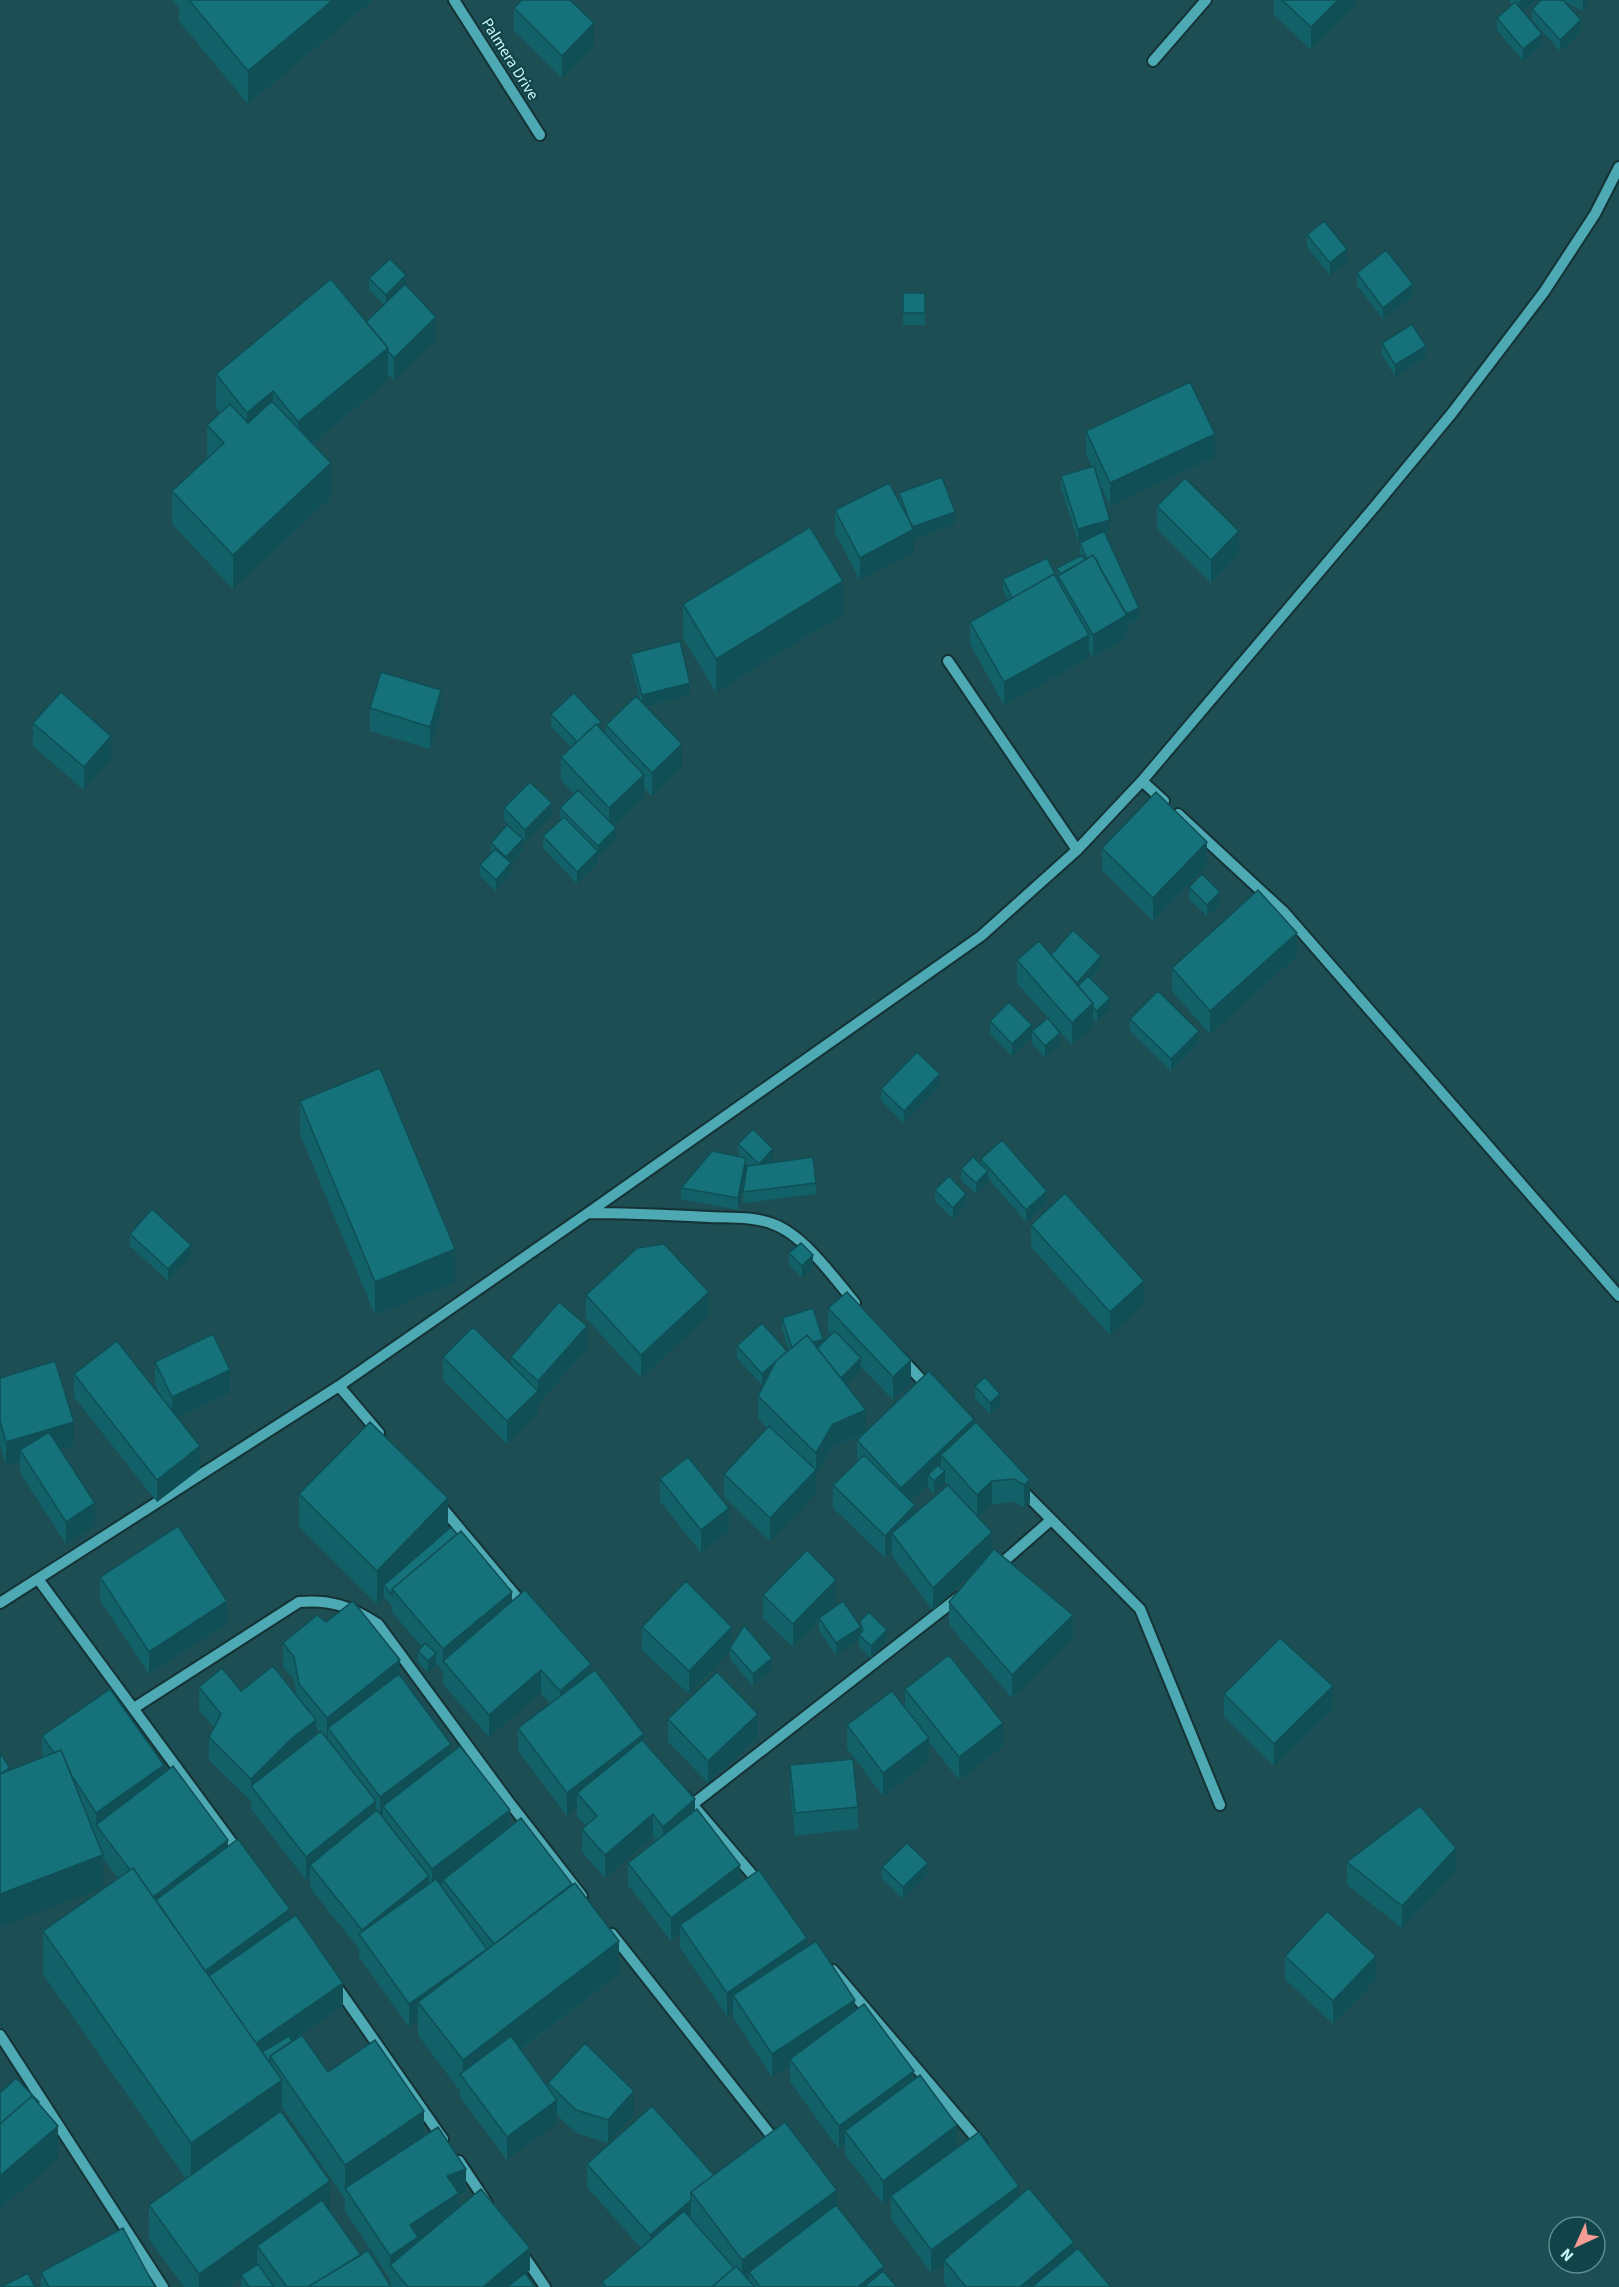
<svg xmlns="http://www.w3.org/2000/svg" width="1619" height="2287" font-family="'Source Sans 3',sans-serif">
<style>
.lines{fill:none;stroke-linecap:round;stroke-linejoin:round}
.minor-casing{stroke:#153235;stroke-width:14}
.minor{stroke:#4da9b4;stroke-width:10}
.wall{fill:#126169;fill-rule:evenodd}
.shaded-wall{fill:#0f4f55}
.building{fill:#15717a;stroke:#0f4f55;stroke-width:1.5}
.labels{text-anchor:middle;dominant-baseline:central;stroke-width:4.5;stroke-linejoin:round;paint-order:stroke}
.street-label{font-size:16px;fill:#ccf7fc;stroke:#104449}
</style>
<rect width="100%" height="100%" fill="#1d4e54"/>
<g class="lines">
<!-- minor casing -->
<g class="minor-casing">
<path id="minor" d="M454,0l86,135
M1153,61l53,-61
M948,661l129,189
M1142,781l22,20
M1178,814l107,99 334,383
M589,1213c40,0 80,2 120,4 20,1 44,-1 64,7 31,11 61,54 82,79
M902,1359l28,30
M339,1386l40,47
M1021,1489l119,120 80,196
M440,1505l86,103
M995,1569l56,-49
M38,1579l203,276
M0,1603l339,-217 249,-173 393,-277 96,-86 65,-69 234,-276 76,-92 92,-121 51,-78 24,-47
M134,1708l165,-106c32,-3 53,5 79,22l131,178 73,94
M685,1796l76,89
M693,1804l266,-207
M612,1934l165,209
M833,1970l149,175
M335,1984l108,155
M0,2035l163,252
M459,2161l28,42
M522,2253l23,34"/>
</g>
<!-- minor -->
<use href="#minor" class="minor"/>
</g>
<!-- wall -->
<path class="wall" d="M172,0h201l-125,104 -69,-83v-13z
M1274,0h82v4l-45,46 -37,-35z
M1509,0h28l-14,11 19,34 -19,16 -26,-31v-12l15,-13z
M1541,0h47l-5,11 -18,-9 16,30 -21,19 -28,-31v-11z
M514,8l80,38 -32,32 -48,-47z
M1307,235l40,26 -17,14 -23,-28z
M1357,273l56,23 -30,23 -26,-34z
M369,278l37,7 30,55 -42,40 -6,-6v7l-76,63 19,53 -98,92 -61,-65v-33l35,-32v-34l13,-12 -4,-5v-34l150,-52 18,-17 -15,-15z
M903,293h22v32h-22z
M1382,343l44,15 -31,18 -13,-21z
M1086,431l129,26 -105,49 -12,-27 12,52 -5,2 34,86 -12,6v13l-34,19 -4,-6v7l-85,47 -34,-61v-22l38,-22 -5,-9v-12l54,-2v-9l23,-13v-12l14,-7 -16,5 -17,-53v-12l31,-10 -6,-12z
M899,493l56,31 -41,15v13l-54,28 -25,-47v-23l64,-7z
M1157,506l82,48 -28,29 -54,-54z
M683,604l160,10 -127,78 -33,-54z
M631,654l59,41 -44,11 36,61 -30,29 -8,-8v9l-30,29 2,14 -18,17v6l-21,21 -34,-36v-12l18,-16 -1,-12 14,-14 -13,-14v-23l10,-10 -20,-21v-12l50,15 5,5v-9l35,-24 -10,-36z
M370,708l71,5 -11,36 -60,-18z
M33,723l78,36 -27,31 -51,-44z
M504,808l48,7 -27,27 -21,-22z
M491,843l32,7 -12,13v12l-15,16 -16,-15v-11l11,-12z
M1102,848l105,17 -54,56 -51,-51z
M1189,887l31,17 -13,12 -18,-17z
M1051,955l50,12 -10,12 19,31 -13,12 -4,-4v8l-21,19 -55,-62v-23z
M1297,956l-87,78 -38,-43v-23z
M1130,1019l69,24 -28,28 -41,-40z
M990,1021l42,16 -20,19 -22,-23z
M1032,1031l28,13 -15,14 -13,-15z
M940,1086l-36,37 -23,-22v-12z
M300,1101l155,181 -80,33 -75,-181z
M738,1144l35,17 -3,2 46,20v11l-73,9v-11l6,-26 -3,-3v7l-8,40 -57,-11v-11l58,-31z
M981,1159l66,44 -21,19 -38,-44v5l-12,11 -15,-14v-11l20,-4z
M935,1190l31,15 -13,14 -18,-18z
M1031,1225l113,79 -34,31 -79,-88z
M130,1234l61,22 -23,25 -38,-35z
M789,1253l24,14 -11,11 -13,-13z
M586,1295l123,20 -68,63 -55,-60z
M828,1308l83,75 -18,17 -32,-33v3l-15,14 20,48 108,-8 56,56v23l-6,4 -10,-5 -22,2 -14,13 14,34 81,87 -61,60 -63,-73v-23l28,-34 -44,42 -41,-54v-5l-7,7 -52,-50v-23l24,-24v-21l8,-7 -32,14 -17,29v17l-46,48 -46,-44v-23l43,-46 -9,-10v-22l6,-13 -2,2 -25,-27v-12l52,4 -7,-21v-11l41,24 8,-8 -3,-3zM945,1482l3,3 -33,29 -4,-13 17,-16v2l6,6z
M587,1349l-49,55v10l-31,30 -64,-64v-23l68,7v-7z
M155,1362l75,31 -52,24 22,52 -43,33 -83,-105v-23l86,21 -5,-11z
M0,1378l74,67 -14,4 35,77 -29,18 -46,-71v-12l-14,4 -6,-21z
M975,1386l25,19 -10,9 -15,-16z
M660,1479l69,52 -28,22 -41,-52z
M299,1494l149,35 64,73 79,71 53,69 51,69 45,72 67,64 48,64 59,69 43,68 62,48 92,91h-164l-3,-4v-19l-13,9 -40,-54v-22l-8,7 -38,-50v-9l-6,4 -49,-67v-17l-18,12 -39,-60v-5l-6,4 -47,-68v-14l-9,7 -43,-56v-22l28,-23 -3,-3 -48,41 -23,-26v-23l4,-3 -9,-10v-8l-10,8 -49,-65v-23l32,-24 -9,-11 -52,44 -46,-53v-12l-7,-9v2l-8,7 -10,-10v-11l4,-4 -30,-35v-6l-8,-9 -7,7 -78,-77z
M100,1577l127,47 -78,50 -49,-74z
M763,1595l73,8 -9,10 33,12v-4l27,20 -16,17 -12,-12v-6l-23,15 -17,-25v-9l-26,26 -30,-29z
M642,1627l90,18 40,24 -19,17 -23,-27v-8l-41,43 -47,-44z
M283,1643l117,32 51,78 59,74 109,147 -99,76 28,37v-4l86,31 -26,29 -32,-10 -19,-18v8l-50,37 -47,-63v-6l-42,-56v-14l-9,6 -50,-70v-8l-49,-61v-11l-4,3 -55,-71v-8l-42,-41v-23l5,-9 -15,-18v-23l98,10 -3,-17 -11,-14zM316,1727l4,5 -4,3z
M905,1689l98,57 -44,34 -30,-38v19l-46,35 -36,-48v-23l58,-17z
M1224,1694l109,15 -59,57 -50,-49z
M668,1719l90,17 -50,47 -40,-41z
M42,1736l122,38 64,73 62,72 53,87 -51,35 36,31 96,64 42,56 -7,2v14l71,62 -5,4 10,13h-294v-9l-13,9h-44l-35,-48v-34l37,-26 -143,-205v-43l75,-53 -15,-20v30l-93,-118 32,-12zM282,2107l63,92v12l45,68v6l-29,-30 -31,-43 -48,-100z
M790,1765l68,42v22l-63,7 -5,-48z
M1347,1862l109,9 -54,57 -55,-43z
M882,1867l46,8 -25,24 -21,-20z
M1285,1956l91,23 -43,45 -48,-45z
M587,2164l127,11 123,31 47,66 13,15h-295v-5l39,-34 -54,-61z
M41,2272l114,15h-114z"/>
<!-- shaded-wall -->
<path class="shaded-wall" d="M333,0h40l-125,104v-33z
M1338,0h18v4l-45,46v-23z
M1521,0h16l-18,14v-12z
M1583,0h5l-5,11z
M1581,20v12l-21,19v-11z
M594,23v23l-32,32v-22z
M1542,34v11l-19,16v-12z
M1347,249v12l-17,14v-12z
M406,275v12l-20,20v-12z
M1413,284v12l-30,23v-11z
M436,317v23l-42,40v-22z
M1426,346v12l-31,18v-11z
M388,348v33l-90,74v-33z
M273,391v33l-26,22v-33z
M1215,434v23l-105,49v-23z
M331,463v34l-98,92v-34z
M955,512v12l-41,15v13l-54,28v-22l52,-31z
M1110,520v11l-32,10v-12z
M1239,531v23l-28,29v-23z
M843,581v33l-127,78v-33z
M1139,608v11l-12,6v13l-34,19v-22l30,-19z
M1089,635v23l-85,47v-23z
M690,683v12l-48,12v-12z
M441,690v23l-11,36v-22z
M111,736v23l-27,31v-23z
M682,744v23l-30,29v-23z
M644,775v22l-35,34v-23z
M552,803v12l-27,27v-12z
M616,828v12l-18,17v-11z
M523,839v11l-17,18v-11z
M1207,842v23l-54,56v-23z
M598,851v12l-21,21v-12z
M511,863v12l-15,16v-11z
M1220,892v12l-13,12v-11z
M1297,933v23l-87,78v-23z
M1101,956v11l-22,25 -2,-3v-6z
M1110,998v12l-13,12v-11z
M1093,1003v23l-21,19v-22z
M1032,1025v12l-20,19v-12z
M1199,1031v12l-28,28v-12z
M1060,1033v11l-15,14v-12z
M940,1074v12l-36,37v-12z
M773,1149v12l-14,14v-11z
M746,1158v12l-8,40v-12z
M988,1171v12l-12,11v-11z
M1047,1191v12l-21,19v-12z
M966,1194v11l-13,14v-11z
M191,1245v11l-23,25v-12z
M455,1249v33l-80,33v-33z
M813,1255v12l-11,11v-12z
M1144,1281v23l-34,31v-23z
M709,1292v23l-68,63v-23z
M587,1326v23l-49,55v-23z
M823,1339v12l-31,-2z
M787,1351v11l-25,23v-11z
M861,1358v12l-22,21v-12z
M911,1360v23l-18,17v-23z
M230,1370v23l-58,27v-23z
M538,1391v23l-31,30v-23z
M1000,1394v11l-10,9v-11z
M866,1410v22l-33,15 -17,29v-23l17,-29z
M974,1419v23l-33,13v18l-13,2v10l-27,25v-22z
M74,1422v23l-48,14 -6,-9v11l-14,4v-23z
M200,1446v23l-43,33v-22z
M816,1470v23l-46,48v-23z
M945,1471v12l-11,10v-12z
M1030,1480v23l-6,4v-22z
M992,1481v23l-15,14v-23z
M448,1498v33l-64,54v12l-7,7v-33z
M95,1503v23l-29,18v-22z
M915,1505v23l-23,5v18l-7,7v-22z
M729,1508v23l-28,22v-23z
M992,1532v23l-59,55v-22z
M836,1580v23l-16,17 -1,-2v3l-26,26v-23z
M512,1592v23l-69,46v11v-23z
M227,1601v23l-78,50v-22z
M1073,1615v23l-61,60v-23z
M732,1627v22l-2,-1v3l-41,43v-23z
M861,1627v9l-2,-1v5l-23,15v-12z
M887,1630v11l-16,17v-12z
M436,1653v12l-8,7v-11z
M772,1658v11l-19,17v-12z
M400,1660v23l-72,45v12l-1,1v-23z
M591,1664v23l-31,27v-23z
M541,1670v23l-52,44v-22z
M1333,1686v23l-59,57v-22z
M758,1714v22l-50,47v-22z
M316,1720v23l-65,44v-8l40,-40z
M1003,1723v23l-44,34v-23z
M644,1734v23l-67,36v15l-10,8v-23z
M929,1738v23l-46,35v-23z
M451,1744v23l-68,39v12l-3,2v-23z
M164,1765v23l-68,38v-13z
M695,1799v22l-32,28v-22z
M376,1801v23l-66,41v12l-4,3v-23z
M510,1810v22l-67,48v4l-11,8v-23z
M653,1814v23l-48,41v-23z
M228,1840v22l-66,51 -11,-15z
M1456,1848v23l-54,57v-22z
M103,1855v33l-103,39v-33z
M928,1863v12l-25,24v-12z
M740,1865v23l-60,37v9l-9,7v-23z
M429,1876v22l-67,41v-9z
M290,1909v22l-76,57 -9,-16z
M807,1938v22l-74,35v17l-6,4v-23z
M619,1941v33l-149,113 -7,-10v-17z
M487,1949v23l-69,30v19l-9,6v-23z
M1376,1956v23l-43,45v-23z
M343,1983v23l-87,60 -2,-21z
M855,2000v23l-65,36v6l-18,12v-23z
M914,2071v22l-69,38v14l-6,4v-23z
M282,2080v43l-91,63v-43z
M634,2091v23l-26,29v-23z
M557,2100v23l-50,37v-23z
M424,2111v34l-79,43v-23z
M957,2125v23l-66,48v1l-8,7v-23z
M58,2126v33l-58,50v-33z
M466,2169v23l-7,2v22l-69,49v-9l20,-31 37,-49z
M330,2181v33l-73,32v20l-16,9v3l-13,9h-29v-13z
M1019,2186v23l-75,51v4l-13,9v-23z
M837,2190v33l-88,49v15h-7v-27z
M691,2200v22l-41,36v-23z
M1074,2242v23l-27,22h-27z
M530,2248v22l-20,17h-27z
M884,2266v21h-26z"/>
<!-- building -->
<path class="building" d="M189,0h144l-85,71z
M522,0h48l24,23 -32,33 -48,-48z
M1282,0h56l-27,27z
M1541,0h22l18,20 -21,20 -28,-31z
M1515,2l27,32 -19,15 -26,-31z
M1324,221l23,28 -17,14 -23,-28z
M1386,250l27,34 -30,24 -26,-35z
M390,259l16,16 -20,20 -17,-17z
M331,279l57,69 -90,74 -25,-31 -26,22 -31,-39z
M405,284l31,33 -42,41 -6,-7v-3l-22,-26z
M903,293h22v20h-22z
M1412,324l14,22 -31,19 -13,-22z
M1190,382l25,52 -105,49 -24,-52z
M272,401l59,62 -98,92 -61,-64 52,-48 -17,-18 23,-21 18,19z
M1094,466l16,54 -32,9 -17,-53z
M942,477l13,35 -43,15 -13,-34z
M1185,478l54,53 -28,29 -54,-54z
M889,483l25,46 -54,29 -25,-48z
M810,527l33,54 -127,78 -33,-55z
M1104,531l35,77 -13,6 -24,-42 -5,-12h-1l-3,-5 -6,4 -7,-16z
M1082,555l3,5 -25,14 -3,-6z
M1093,555l34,60 -34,20 -35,-59z
M1047,558l11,22 -4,-6 -42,24 -9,-19z
M1054,574l35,61 -85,47 -34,-60z
M680,641l10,42 -48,12 -11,-41z
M381,672l60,18 -11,37 -60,-19z
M61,692l50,44 -27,31 -51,-44z
M574,693l27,29 -3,3 -2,-1 -19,18 -26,-28z
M636,696l46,48 -30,29 -46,-48z
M596,724l48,51 -35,33 -48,-51z
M530,782l22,21 -27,27 -21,-22z
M578,790l38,38 -18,18 -38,-38z
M1156,792l51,50 -54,56 -51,-50z
M564,817l34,34 -21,21 -34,-36z
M507,825l16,14 -17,18 -15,-14z
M495,849l16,14 -15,17 -16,-15z
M1202,874l18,18 -13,13 -18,-18z
M1258,890l39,43 -87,78 -38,-43z
M1073,930l28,26 -24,27 -26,-28z
M1039,941l54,62 -21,20 -55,-63z
M1088,976l22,22 -13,13 -4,-4v-4l-15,-17z
M1158,991l41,40 -28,28 -41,-40z
M1009,1002l23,23 -20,19 -22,-23z
M1048,1018l12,15 -15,13 -13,-15z
M917,1052l23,22 -36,37 -23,-22z
M380,1068l75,181 -80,33 -75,-181z
M753,1129l20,20 -14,15 -21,-20z
M1002,1140l45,51 -21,19 -45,-51z
M712,1151l34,7 -8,40 -57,-10z
M813,1157l3,26 -73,9 4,-26z
M973,1157l15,14 -12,12 -15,-14z
M949,1176l17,18 -13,14 -18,-18z
M1065,1193l79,88 -34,31 -79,-87z
M152,1209l39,36 -23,24 -38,-35z
M801,1243l12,12 -11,11 -13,-13z
M664,1244l45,48 -68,63 -55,-60 51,-47z
M847,1292l64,68 -18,17 -65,-69z
M559,1302l28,24 -49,55 -27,-24z
M813,1308l10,31 -10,3 -6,-7 -15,13 -10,-30z
M762,1323l25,28 -25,23 -25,-28z
M473,1327l65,64 -31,30 -64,-64z
M835,1331l26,27 -20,20 -24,-30z
M213,1334l17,36 -58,27 -17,-35z
M807,1335l59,75 -33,14 -17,29 -58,-57 18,-35z
M117,1341l83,105 -43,34 -83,-106z
M55,1361l19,61 -68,20 -6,-21v-43z
M929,1371l45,48 -73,69 -44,-48z
M985,1377l15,17 -10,9 -15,-17z
M370,1422l78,76 -71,73 -78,-77z
M976,1422l54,58 -6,5 -10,-6 -22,2 -15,14 -36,-40z
M769,1426l47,44 -46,48 -46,-44z
M49,1432l46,71 -29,19 -46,-72z
M864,1455l51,50 -30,31 -52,-51z
M688,1457l41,51 -28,22 -41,-51z
M938,1465l7,6 -11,10 -6,-6z
M948,1485l44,47 -59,56 -41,-55z
M178,1526l49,75 -78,51 -49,-75z
M451,1527l6,7 -65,55v6l-8,-10z
M461,1531l51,61 -69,57 -51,-60z
M994,1549l79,66 -61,60 -63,-73z
M807,1550l29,30 -43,44 -30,-29z
M686,1581l46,46 -43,44 -47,-44z
M525,1590l66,74 -31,27 -19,-21 -52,45 -46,-54z
M353,1601l47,59 -73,58 -28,-34 -5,-27 -11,-14 34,-28 9,7z
M843,1601l18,26 -25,16 -17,-25z
M869,1612l18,18 -16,16 -12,-11 4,-5 -3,-9z
M744,1625l28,33 -19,16 -23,-26z
M1280,1638l53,48 -59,58 -50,-50z
M425,1643l11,10 -8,8 -10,-10z
M949,1655l54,68 -44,34 -54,-68z
M273,1666l43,54 -25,19 -40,40 -42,-42 12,-23 -22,-27 23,-19 19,23z
M595,1670l49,64 -77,59 -49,-65z
M717,1672l41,42 -50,47 -40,-42z
M399,1674l52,70 -71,53 -52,-69z
M110,1689l54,76 -68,48 -24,-37 -11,-26 -7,3 -12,-17z
M892,1691l37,47 -46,35 -36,-48z
M321,1731l55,70 -70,56 -55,-71z
M642,1740l53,59 -32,28 -10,-13 -48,41 -23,-26 15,-13 -20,-23z
M460,1746l50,64 -78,59 -49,-63z
M61,1750l42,105 -103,39v-120z
M0,1753l10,15 -10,6z
M853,1759l5,48 -63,6 -5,-48z
M173,1766l55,74 -75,57 -20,-29 -3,2 -34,-45z
M1420,1806l36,42 -54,58 -55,-44z
M697,1809l43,56 -69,53 -43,-55z
M377,1810l52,66 -67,54 -52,-65z
M521,1818l51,66 -78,60 -51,-64z
M238,1839l52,70 -85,62 -49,-71z
M907,1843l21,20 -25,24 -21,-20z
M133,1868l149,212 -91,63 -148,-212z
M759,1870l48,68 -80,55 -47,-68z
M436,1879l51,70 -78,55 -50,-70z
M575,1883l44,58 -156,119 -45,-58z
M1327,1911l49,45 -43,45 -48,-45z
M296,1915l47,68 -87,60 -47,-67z
M816,1941l39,59 -83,54 -39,-59z
M864,2004l50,67 -75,55 -49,-67z
M302,2035l26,37 47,-32 49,71 -79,54 -75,-109z
M289,2036l3,5 -22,15v7l-8,-11z
M511,2036l46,64 -50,37 -47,-63z
M585,2043l49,48 -26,29 -32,-10 -28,-27z
M920,2075l37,50 -74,56 -38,-50z
M16,2078l23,24 -1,1 -6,-7 -32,28v-31z
M32,2096l26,30 -58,50v-52z
M652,2106l62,69 -23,17v8l-41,35 -63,-71z
M281,2111l49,70 -131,93 -50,-69z
M785,2122l52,68 -95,70 -51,-68z
M438,2127l28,42 -19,7 12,17 -49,32 8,12 -28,19 -45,-68z
M979,2132l40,54 -88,64 -40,-54z
M1029,2188l45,54 -54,45h-54l-22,-27z
M481,2189l49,59 -47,39h-75l-18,-22z
M322,2200l39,55 -53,32h-21l-30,-41z
M836,2205l48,61 -26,21h-98l-11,-15z
M684,2211l50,57 -22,19h-106l-4,-5z
M123,2228l32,59h-106l-8,-15z
M1078,2248l33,39h-79z
M368,2250l23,37h-83z
M258,2264l16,23h-25l-8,-12z
M736,2266l19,21h-43z
M883,2271l14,16h-33z
M28,2273l7,14h-34z
M525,2273l10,14h-28z"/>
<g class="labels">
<!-- street labels -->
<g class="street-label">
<text transform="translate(510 59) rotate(58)">Palmera Drive</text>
</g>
</g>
<!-- north arrow -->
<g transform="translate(1577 2245) rotate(225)"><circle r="28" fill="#104449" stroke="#5b8c91" stroke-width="1.5"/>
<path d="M0-4.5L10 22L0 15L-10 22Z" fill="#f59c94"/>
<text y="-9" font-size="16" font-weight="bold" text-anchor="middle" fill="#ccf7fc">N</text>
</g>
</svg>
